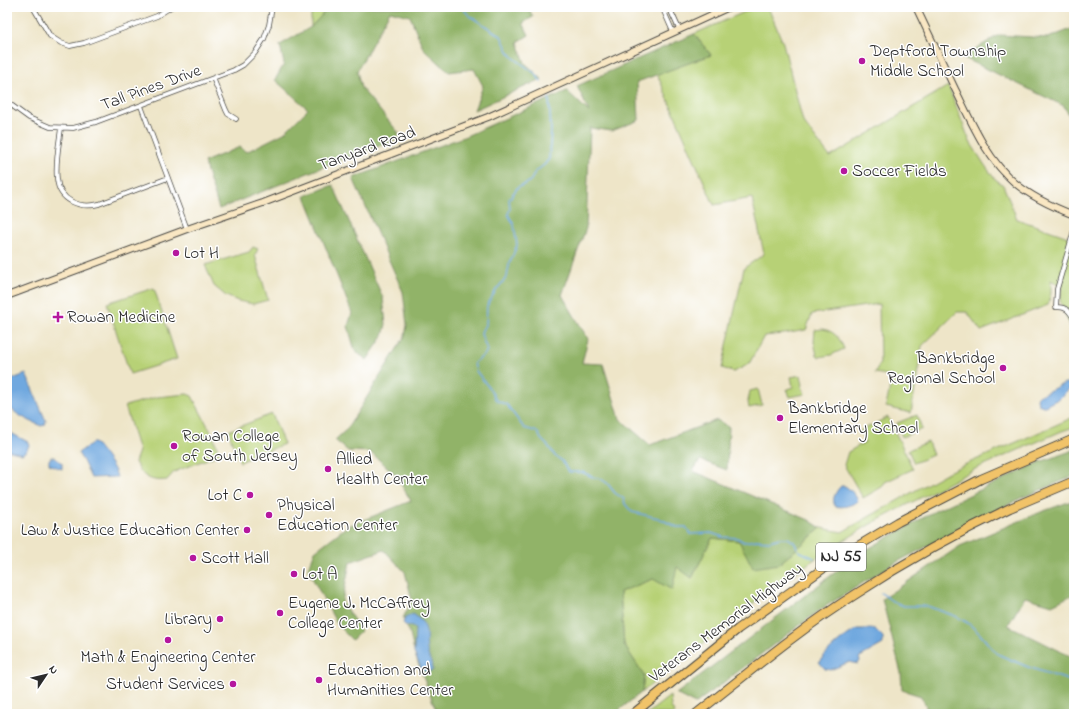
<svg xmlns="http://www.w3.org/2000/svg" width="1081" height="721" font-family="'Indie Flower',sans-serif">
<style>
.green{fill:#b7d176;stroke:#717e50}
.forest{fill:#91b367;stroke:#5e6f49}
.water{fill:#70a8df;stroke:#4e6a85}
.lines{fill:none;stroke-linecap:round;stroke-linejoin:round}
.stream{stroke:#70a8df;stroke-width:1.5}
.street-casing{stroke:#484743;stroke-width:5.5}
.secondary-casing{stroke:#484743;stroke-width:8}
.highway-casing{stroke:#484743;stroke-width:10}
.street{stroke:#fff;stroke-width:4}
.secondary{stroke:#f9e7c3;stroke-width:6}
.highway{stroke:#f1c369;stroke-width:8}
.poi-dot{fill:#b5179e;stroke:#fff;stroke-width:1.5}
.labels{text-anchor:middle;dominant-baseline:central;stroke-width:3;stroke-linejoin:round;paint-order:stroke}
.shield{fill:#fff;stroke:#6b6b6b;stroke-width:1}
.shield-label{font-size:16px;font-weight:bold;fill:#2b2b2b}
.poi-label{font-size:17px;fill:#2b2b2b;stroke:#fff;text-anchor:start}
.street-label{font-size:17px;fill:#2b2b2b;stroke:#fff}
</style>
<rect width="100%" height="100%" fill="#fff"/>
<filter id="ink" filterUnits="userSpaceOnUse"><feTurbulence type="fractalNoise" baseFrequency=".025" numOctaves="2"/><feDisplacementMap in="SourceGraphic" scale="8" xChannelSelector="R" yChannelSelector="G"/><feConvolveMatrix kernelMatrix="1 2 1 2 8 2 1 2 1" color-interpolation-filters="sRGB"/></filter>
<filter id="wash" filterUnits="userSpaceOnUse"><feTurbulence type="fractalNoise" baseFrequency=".012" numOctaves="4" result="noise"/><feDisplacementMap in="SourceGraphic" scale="16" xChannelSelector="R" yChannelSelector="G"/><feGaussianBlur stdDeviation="0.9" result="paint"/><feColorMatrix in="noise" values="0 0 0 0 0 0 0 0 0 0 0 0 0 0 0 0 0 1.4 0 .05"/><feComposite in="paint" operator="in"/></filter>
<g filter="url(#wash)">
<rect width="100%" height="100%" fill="#eee5c8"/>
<!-- green -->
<path class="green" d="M311,7h18l-18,20z
M756,7h12l15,36 20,79 27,35 118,-71 22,56 14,22 10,14 9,7 14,34 54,19 3,-11v109l-14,-35 2,-14 -11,-7v13l-3,12 -67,26 -14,-19h-10l-35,34 -11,67 -25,-6 6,-31 -17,-3 5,-10 -1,-59 -67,10 -6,16 -22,4 -20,2 -15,28 -15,8 -12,-4 22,-100 20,-14 -12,-56 -38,7 -57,-131 54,-19 -17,-21z
M253,247l5,2 -3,6 13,45 -15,4 -15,-3 -12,-5 -12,-10 -9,-21 44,-13z
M154,288l23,71 -47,15 -23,-71z
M823,329c11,2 17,9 21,20l-13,6 -12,2 -2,-2 -3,-13 1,-12z
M801,375l2,10 -1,1 3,8 -15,3 -3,-8 6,-2 -2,-10z
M758,389l4,16 -13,3 -1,-7 2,-10z
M187,394l5,2 20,38 8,20 -46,18 -7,8c-17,2 -25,-3 -32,-18l4,-11 -14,-45 32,-9z
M272,414l12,30 -44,18 -12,-31z
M917,415l5,14 -20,8 -5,-14z
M888,417l25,52 -28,13 -3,5 -19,11 -19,-33 4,-13 17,-10 -5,-11z
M1074,417v10l-12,4 -87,38 -106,56 -50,31 -63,45 -114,91 2,-17 -20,-30 -4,-53 33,-13 24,-13 15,12 20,-40 27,3 40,23 42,-36 21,4 106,-60z
M928,442l5,13 -19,8 -6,-13z
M670,696l1,11 4,7h-28z"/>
<!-- forest -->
<path class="forest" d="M329,7h199l5,10 -10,6 6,12 -11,7 7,21 17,16 -68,31 9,-24 -9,-17 -25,3 -26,-24 -13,-32 -20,-5 -33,60 4,17 37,44 1,7 -64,23 -116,47 -15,-47 36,-15 6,5 38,-19 24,-24 -33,-29 9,-16 -4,-19 31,-18z
M1074,28v97l-10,-19 -102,-49 37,-22 49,3z
M694,34l17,21 -74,27 2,38 -27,11 -22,-3 -4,100 -24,67 26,44 -6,24 21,1 17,55 30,26 67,-25 12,7 -2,43 -27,-10 -7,11 116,49 12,8 -42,36 -26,4 -14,-27 -27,-3 -20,40 -15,-11 -5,23 -19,-11 -33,13 4,53 20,30 -2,17 -28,22h-204l26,-4 -21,-55 -5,-21 -7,-16 9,-18 -7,-28 -21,-22 -34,12 -8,40 19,29 -9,9 -14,-14 -30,-56 7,-19 31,-24 65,-26 -16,-27 -25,-22 -22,-1 -13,-11 12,-11 58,-93 2,-11 -4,-33 -50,-114 113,-42 101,-45 22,21 -12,-26z
M333,185l50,113 3,26 -3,12 -16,24 -12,-9 -7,-25 4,-13 -47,-117z
M1074,450v26l-53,22 -128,66 -72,45 -126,95 -19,-10 183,-140 76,-43 105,-49z
M1074,500v94l-22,11 -27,-8 -17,28 66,33v56l-13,-1v1h-135v-8l-5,-10 -19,-6 -1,-17 -19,-74 78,-53 81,-34z"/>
<!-- water -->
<path class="water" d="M26,374l20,47 -1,4 -4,1c-9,-4 -32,-14 -34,-23 -1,-6 0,-15 0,-22z
M1065,383h4l2,4 -11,11 -15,8h-2l-5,-2 -1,-5 1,-3z
M7,431l21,11 1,3 -2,5 -5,4 -15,-4z
M92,443h3c7,8 20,24 22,34l-26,1 -8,-17 -5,-8z
M51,457h3l8,6v6l-4,-1 -9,-4v-4z
M841,486h4c5,3 11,9 13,15l-1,1c-8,4 -14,6 -22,4 -4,-7 1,-15 6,-20z
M413,614c20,13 10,23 15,40 1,6 5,10 5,16l-5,2 -6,-2 -8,-17 1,-24c-3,-4 -8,-1 -12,-6l2,-5z
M857,629h18l8,8v7l-23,13 -1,1 1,3 -2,3 -8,-2 -20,8 -5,-1 -6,-7c11,-14 23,-24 38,-33z"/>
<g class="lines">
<!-- stream -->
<path class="stream" d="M461,7l9,9 31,20 7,15 6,7 22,16 5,8
M549,98l2,33 -2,28 -5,6 -9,7 -4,8 -5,4 -8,3 -9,12 1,10 -2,5 6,11 3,20 -8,20 -2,12 -11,13 -9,16 -1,19 -4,5 -1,4 6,16 -2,4 -11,9 2,8 14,18 6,11 11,5 17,23 11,3 3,2 3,6 8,8 6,9 7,5 6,10 3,1h11l11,5 8,2 6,4 8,10 9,6 1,5 7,8 26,6 19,9h9l5,7 20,-1 12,4 14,1 7,4 12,-2 13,1 11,-3h8l6,4 5,9 15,7
M881,593l11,8 12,5h23l28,10 13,7 11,10 17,20 6,3 26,11 46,15"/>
</g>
</g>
<g filter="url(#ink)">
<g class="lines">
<!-- street casing -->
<g class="street-casing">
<path id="street" d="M33,7l17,29 11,7 9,3 14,-3 73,-27 14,-9
M662,7l11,25
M669,7l10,22
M213,78l13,32 2,4 8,5
M7,102l22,16 21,9 23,1 23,-6 117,-44 21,-8 9,-5 12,-12 9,-14 5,-14 3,-18
M141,106l46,123
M61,128c-2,16 -6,35 -4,51 2,22 23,30 42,25l69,-26
M1074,230l-17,59 -1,18c10,0 13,3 18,12"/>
</g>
<!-- secondary casing -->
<g class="secondary-casing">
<path id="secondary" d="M916,7c13,27 26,55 39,82 17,34 31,69 60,94 18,15 38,24 59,32
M7,296l180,-67 76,-26 225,-86 241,-110"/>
</g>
<!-- highway casing -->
<g class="highway-casing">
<path id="highway" d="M633,714l105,-85 86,-61 24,-16 50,-30 83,-43 93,-40
M696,714c52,-41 104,-85 160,-120 49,-32 101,-61 154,-86 21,-9 43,-18 64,-27"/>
</g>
<!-- street -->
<use href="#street" class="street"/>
<!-- secondary -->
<use href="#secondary" class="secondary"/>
<!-- highway -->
<use href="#highway" class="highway"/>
</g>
</g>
<!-- markers -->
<g class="poi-dot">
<circle cx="862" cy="61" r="4"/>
<circle cx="844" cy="171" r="4"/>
<circle cx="176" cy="253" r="4"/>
<path d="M56 311h4v4h4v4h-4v4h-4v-4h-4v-4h4z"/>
<circle cx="1003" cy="368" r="4"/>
<circle cx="780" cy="418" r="4"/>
<circle cx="174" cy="446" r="4"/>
<circle cx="328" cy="469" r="4"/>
<circle cx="250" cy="495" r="4"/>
<circle cx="269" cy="515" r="4"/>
<circle cx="247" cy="530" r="4"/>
<circle cx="193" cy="558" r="4"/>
<circle cx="294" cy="574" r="4"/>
<circle cx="280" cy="613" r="4"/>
<circle cx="220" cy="619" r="4"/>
<circle cx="168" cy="640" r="4"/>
<circle cx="319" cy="680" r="4"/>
<circle cx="233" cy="684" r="4"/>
</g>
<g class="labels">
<!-- shield labels -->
<rect class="shield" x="816" y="543" width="50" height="28" rx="3"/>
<g class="shield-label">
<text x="841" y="557">NJ 55</text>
</g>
<!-- poi labels -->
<g class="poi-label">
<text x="870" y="51">Deptford Township<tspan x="870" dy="20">Middle School</tspan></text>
<text x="852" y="171">Soccer Fields</text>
<text x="184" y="253">Lot H</text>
<text x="67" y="317">Rowan Medicine</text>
<text x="995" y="358" text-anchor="end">Bankbridge<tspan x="995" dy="20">Regional School</tspan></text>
<text x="788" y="408">Bankbridge<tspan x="788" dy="20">Elementary School</tspan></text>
<text x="182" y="436">Rowan College<tspan x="182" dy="20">of South Jersey</tspan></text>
<text x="336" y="459">Allied<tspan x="336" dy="20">Health Center</tspan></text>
<text x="242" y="495" text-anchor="end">Lot C</text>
<text x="277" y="505">Physical<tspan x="277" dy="20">Education Center</tspan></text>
<text x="239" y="530" text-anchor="end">Law &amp; Justice Education Center</text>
<text x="201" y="558">Scott Hall</text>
<text x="302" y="574">Lot A</text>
<text x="288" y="603">Eugene J. McCaffrey<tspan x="288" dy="20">College Center</tspan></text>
<text x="212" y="619" text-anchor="end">Library</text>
<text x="168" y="657" text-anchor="middle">Math &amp; Engineering Center</text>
<text x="327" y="670">Education and<tspan x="327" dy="20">Humanities Center</tspan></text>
<text x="225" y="684" text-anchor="end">Student Services</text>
</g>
<!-- street labels -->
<g class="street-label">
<text transform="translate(151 88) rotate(-20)">Tall Pines Drive</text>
<text transform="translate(367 149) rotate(-20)">Tanyard Road</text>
<text transform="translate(726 623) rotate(-37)">Veterans Memorial Highway</text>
</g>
</g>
<!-- margin -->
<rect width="1081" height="721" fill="none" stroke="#fff" stroke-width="24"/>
<!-- north arrow -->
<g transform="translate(46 675) rotate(55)" stroke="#ffffff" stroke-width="3" paint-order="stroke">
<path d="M0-3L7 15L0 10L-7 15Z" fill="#2b2b2b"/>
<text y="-6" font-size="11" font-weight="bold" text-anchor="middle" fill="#2b2b2b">N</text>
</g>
</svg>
